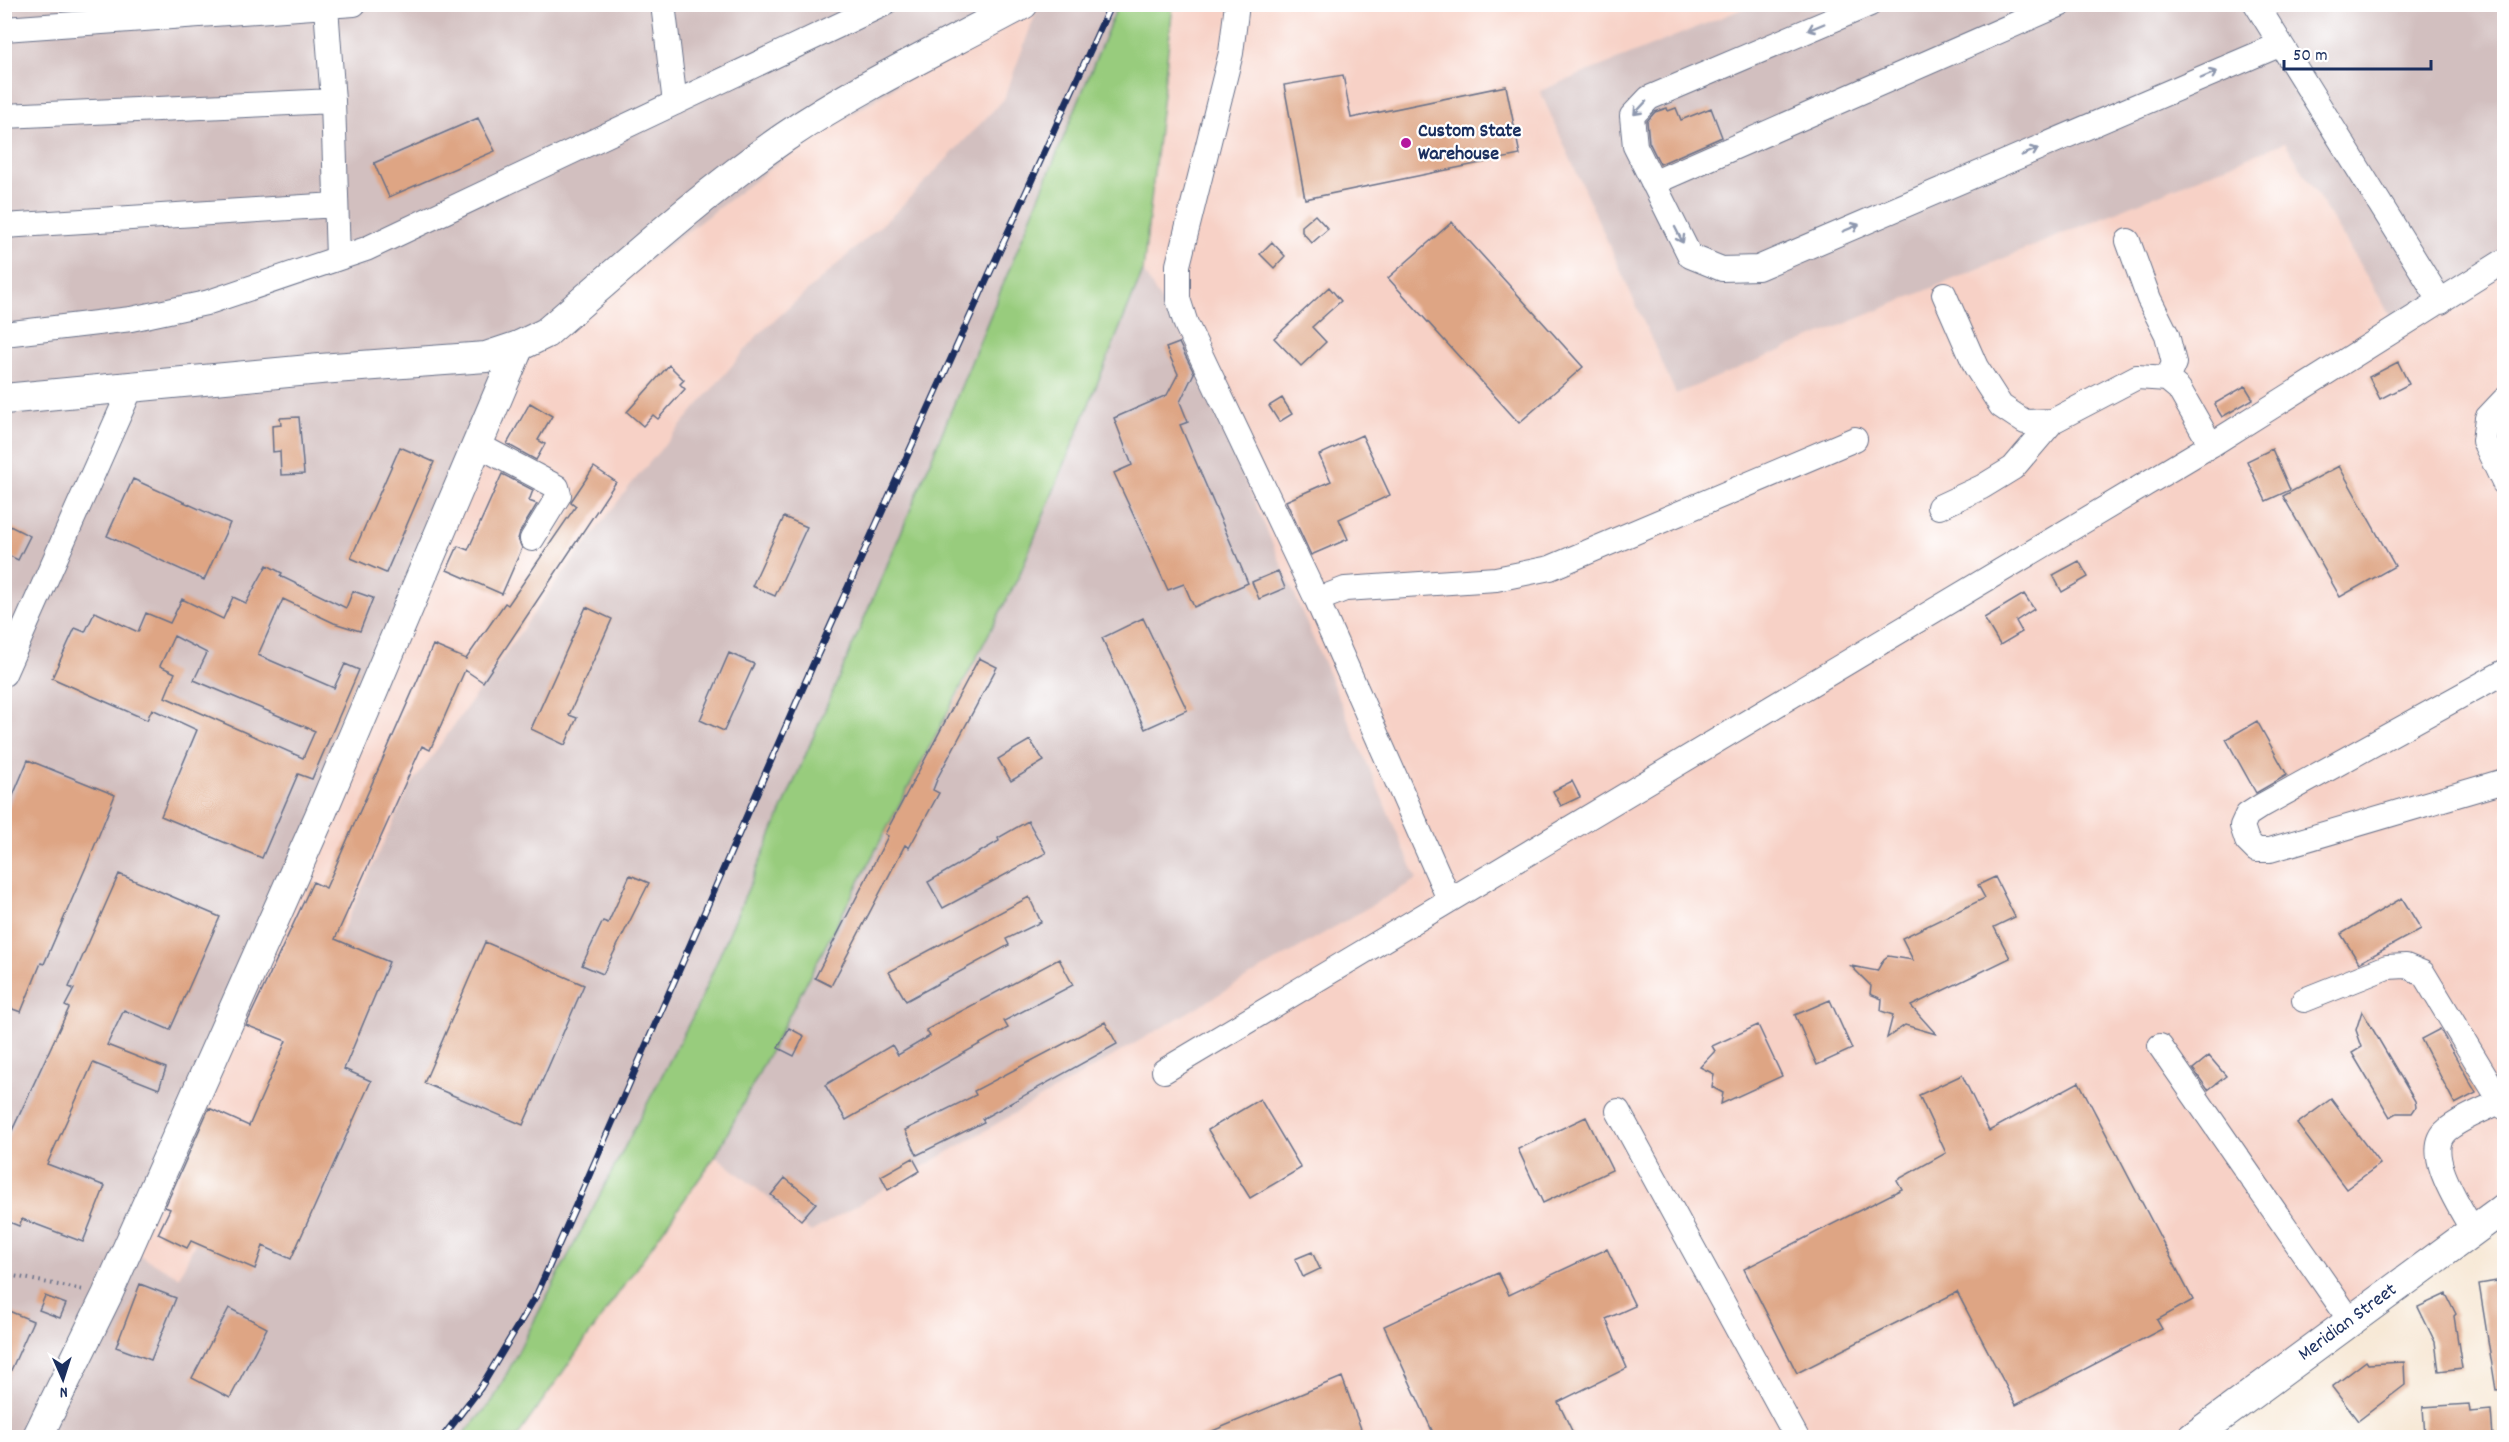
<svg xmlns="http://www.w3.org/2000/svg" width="2509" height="1442" font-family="Dekko,sans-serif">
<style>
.built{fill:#f7d1c6}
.industrial{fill:#d2bfbf;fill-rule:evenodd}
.green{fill:#98cc7d;stroke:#5a7e6e;stroke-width:1.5}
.building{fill:#dea584;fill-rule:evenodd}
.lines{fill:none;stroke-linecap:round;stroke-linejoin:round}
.minor-casing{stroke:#687088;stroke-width:26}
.major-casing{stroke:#687088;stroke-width:32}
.path{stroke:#687088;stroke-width:4;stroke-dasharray:1.5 4.5;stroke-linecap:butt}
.minor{stroke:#fff;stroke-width:24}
.major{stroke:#fff;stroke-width:30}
.rail-casing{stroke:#1b2f5e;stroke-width:7}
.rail{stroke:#fff;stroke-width:4.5;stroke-dasharray:14;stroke-linecap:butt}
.oneway{stroke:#8d97ae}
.poi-dot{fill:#b5179e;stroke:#fff;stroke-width:2}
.labels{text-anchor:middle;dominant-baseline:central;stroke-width:4.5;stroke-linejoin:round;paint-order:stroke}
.poi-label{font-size:20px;font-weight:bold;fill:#1b2f5e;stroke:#fff;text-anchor:start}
.street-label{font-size:20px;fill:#1b2f5e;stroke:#fff}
</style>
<rect width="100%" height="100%" fill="#fff"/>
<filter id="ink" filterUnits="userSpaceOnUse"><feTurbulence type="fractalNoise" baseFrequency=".0167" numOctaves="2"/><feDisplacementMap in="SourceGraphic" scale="12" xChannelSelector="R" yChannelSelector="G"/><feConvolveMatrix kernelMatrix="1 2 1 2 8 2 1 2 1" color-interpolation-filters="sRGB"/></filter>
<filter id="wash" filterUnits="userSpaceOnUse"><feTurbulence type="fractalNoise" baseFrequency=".008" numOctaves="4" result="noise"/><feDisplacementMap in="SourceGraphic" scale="24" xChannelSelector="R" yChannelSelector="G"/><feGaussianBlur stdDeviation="1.35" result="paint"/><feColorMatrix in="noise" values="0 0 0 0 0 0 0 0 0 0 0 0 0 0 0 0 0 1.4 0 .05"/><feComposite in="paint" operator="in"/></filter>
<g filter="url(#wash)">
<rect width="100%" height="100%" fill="#f7e8d5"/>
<!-- built -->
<path class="built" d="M1039,5h1465v1213l-305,219 -2145,1 474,-1086 254,-192 111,-72z"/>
<!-- industrial -->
<path class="industrial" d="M1039,4l79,1 -218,530 -204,475 -203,390 -32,37 -456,1v-1433zM1038,7l-34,92 -108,113 -138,123 -126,148 -86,113 -136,191 -231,490 -43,-24 392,-901 254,-192 111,-72z
M1752,5h752v249l-109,69 -110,-181 -609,252 -136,-303z
M1143,271l43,72 231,536 -606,353 -95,-76 303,-580z"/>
<!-- green -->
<path class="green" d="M1118,5h55l-30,266 -124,305 -303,579 -199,282h-56l32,-37 203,-390 204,-475z"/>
<g id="blocks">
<!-- building -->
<path class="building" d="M1343,75l8,43 155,-32 14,69 -215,44 -21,-114z
M1667,108l1,3 8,-3 5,12 30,-12 11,29 -62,27 -11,-22 -2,-21 8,-9z
M478,118l17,33 -106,46 -15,-34z
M1315,215l13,14 -16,14 -10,-11v-6z
M1452,222l131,145 -64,56 -131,-145z
M1272,242l13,14 -11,12 -14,-14z
M1329,287l12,14 -29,26 14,15 -25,24 -27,-28z
M1179,343l15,30 -14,29 8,20 -8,3 68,158 -54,24 -10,-23 -16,6 -54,-117 18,-8 -18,-47 53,-23 11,-21 -12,-26z
M2398,362l11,22 -29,15 -11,-22z
M669,365l15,15 -4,4 5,5 -27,30 -5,-4 -10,11 -16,-14z
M2245,386l8,13 -31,18 -8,-13z
M1282,398l10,16 -13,8 -10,-16z
M530,403l22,13 -14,24 7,4 -9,16 -29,-16z
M299,417l5,57 -23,1 -1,-24 -7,1 -1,-26 9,-1 -1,-7z
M1362,435l28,60 -51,24 9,20 -37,16 -25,-54 45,-20 -12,-26z
M400,447l34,15 -48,111 -35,-15z
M2272,449l18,41 -24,11 -19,-40z
M2339,466l56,100 -55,31 -57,-101z
M594,467l22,15 -133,200 -18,-12 -35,80 -8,-4 -87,193 54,23 -45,107 27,12 -80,178 -28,-13 -8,23 -64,-28 -4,7 -29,-14 12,-25 -5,-2 44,-99 40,18 37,-85 -40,-16 67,-143 13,6 107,-243 33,14 39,-56 3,2 68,-99 -5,-4 1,-2z
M502,474l31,16 -4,11 8,3 -17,28 -2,7 4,9 -20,46 -55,-24 11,-24 10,4z
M133,479l97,44 -26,57 -97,-44z
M784,517l23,10 -32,69 -23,-10z
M4,523l26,13 -12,24 -14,-7z
M2079,561l9,16 -26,15 -9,-17z
M267,565l15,8 -2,3 66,32 7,-17 20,7 -13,33 -26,-8 -51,-24 -25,56 76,33 11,-24 14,6 -47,109 -14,-5 -36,84 -101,-42 36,-86 -45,-21 -5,11 -95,-42 23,-50 10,4 10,-20 43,20 8,-19 24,10 12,-24 41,20 10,-22 13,6zM174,636l33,17 -13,27 121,51 -12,27 -138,-61 10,-24 -15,-7z
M1278,571l7,17 -26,11 -7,-17z
M2024,594l10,15 -18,12 6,11 -22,13 -16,-27z
M586,607l26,12 -43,96 8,3 -12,27 -34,-16z
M1143,618l44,92 -42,19 -43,-91z
M729,653l25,11 -30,67 -24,-11z
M979,658l18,9 -59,110 -5,13 6,3 -30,55 -4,-3 -74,141 -16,-8 73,-142 -3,-2z
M2257,721l30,54 -31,18 -30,-54z
M1030,740l14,21 -33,20 -13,-22z
M28,760l87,35 -29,72 -42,97 -3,-1 -20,49 -17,-6v-189z
M1572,781l8,16 -19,9 -8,-15z
M1028,821l18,32 -103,55 -15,-26 71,-41 -1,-3z
M119,874l101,43 -50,113 -46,-20 -17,35 59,23 -7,21 -66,-26 -46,101 58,22 -22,56 -61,-23 -3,7 -15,-6v-72l65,-140 -4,-2 9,-17 -5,-2z
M630,875l19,8 -46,91 -21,-9 21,-44 5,2z
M1995,877l20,40 -21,10 16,31 -99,48 25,28 -31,-9 -18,13 6,-23 -12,-4 1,-12 -12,-5 1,-8 -20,-20 26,5 7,-12 4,-3 25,4 -11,-22 83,-40 -7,-13z
M1029,897l12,25 -35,17 3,6 -103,56 -17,-29z
M2402,898l19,31 -62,34 -18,-29z
M485,942l99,43 -61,140 -99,-42z
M1059,959l14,26 -69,36 4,7 -162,92 -21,-35 67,-40 6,10 32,-19 -4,-6z
M1830,1000l22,49 -35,16 -22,-50z
M2362,1011l53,90 1,6 -4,6h-15l-7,4 -38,-64 10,-6 -6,-17z
M1105,1022l12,22 -135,75 2,3 -67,33 -12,-25 71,-35 -2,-4z
M1758,1025l24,51 -61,28 2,-11 -11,-6 2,-13 -14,-7 15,-16 -3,-5z
M789,1028l15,8 -10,20 -16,-8z
M2440,1029l36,64 -21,11 -34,-65z
M2209,1056l17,20 -18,14 -15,-21z
M1962,1075l27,56 90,-49 114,218 -36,20 5,9 -146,76 -59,-113 -160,81 -53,-104 158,-80 -5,-9 49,-27 -27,-58z
M1260,1099l41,69 -51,30 -42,-68z
M2331,1099l49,65 -34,25 -49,-65z
M1586,1117l26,53 -69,33 -25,-54z
M913,1158l7,13 -32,19 -7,-14z
M785,1178l31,25 -15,17 -30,-25z
M1607,1249l28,57 -29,13 21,49 -69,34 17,35h-140l-51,-111 114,-53 11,22z
M1312,1252l8,17 -17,8 -8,-18z
M2497,1281v3l8,-1v106l-9,1 -17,-106z
M140,1284l36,14 -25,62 -35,-13z
M2446,1294l10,20 -2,2 8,52 -23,3 -4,-29 -17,-35z
M45,1296l21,8 -6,14 -21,-8z
M229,1308l38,20 -37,70 -38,-20z
M4,1309l29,12 -29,65z
M2366,1361l2,3 36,-2 1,23 -47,36 -26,-34z
M1342,1377l22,60h-166z
M2469,1404l1,8 21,-2 2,27h-68l-2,-30z"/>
</g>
</g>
<g filter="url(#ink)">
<use href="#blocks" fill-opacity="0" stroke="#687088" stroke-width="1.5"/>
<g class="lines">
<!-- minor casing -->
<g class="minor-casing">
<path id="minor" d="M663,4l12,99
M1237,4l-6,49 -53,212v34l8,25 131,276 132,299
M1870,4l-221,94 -17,18 3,30 55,110 32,13 36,-1 521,-223
M2256,4l185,298
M326,7l7,94 5,157
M4,29l350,-25
M4,116l329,-15
M1653,183l408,-179
M4,226l332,-21
M2128,241l21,58 18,36 7,28 -7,16
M1944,294l32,73 25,39 24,16 28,-1 84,-44 30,2 12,10 32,56
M4,334l127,-15 75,-16 160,-54 518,-245
M2504,400l-17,18 -3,23 20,42
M478,445l79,42 2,8 -27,44
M1939,507l43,-20 31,-19 40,-47
M1317,600l28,-11 151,-10 54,-11 305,-129
M2504,672l-243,134 -14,9 -5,11 5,15 9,9h14l234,-69
M4,674l127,-286
M2304,1000l83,-33 19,-1 17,7 81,134
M2160,1046l190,274
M1164,1071l1047,-626 293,-184
M1618,1111l179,327
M2473,1231c-12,-23 -52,-80 -26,-101 14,-12 37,-20 54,-29"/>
</g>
<!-- major casing -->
<g class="major-casing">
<g id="major">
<path d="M4,399l316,-30 166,-12 33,-11 27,-13c78,-67 155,-138 239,-196 75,-51 159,-90 238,-133"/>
<path d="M37,1438l70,-143 212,-477 200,-472"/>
<path id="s1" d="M2192,1438l312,-230"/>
</g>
</g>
<!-- path -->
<path class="path" d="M4,1274l79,16"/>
<!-- minor -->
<use href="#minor" class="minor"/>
<!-- major -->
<use href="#major" class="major"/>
<!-- rail casing -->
<g class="rail-casing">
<path id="rail" d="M442,1438l39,-51 56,-93 275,-627 299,-663"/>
</g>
<!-- rail -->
<use href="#rail" class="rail"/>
</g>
<!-- one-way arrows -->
<defs><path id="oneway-shaft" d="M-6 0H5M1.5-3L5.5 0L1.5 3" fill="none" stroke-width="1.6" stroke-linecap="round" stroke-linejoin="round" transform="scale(1.5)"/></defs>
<g class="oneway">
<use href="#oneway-shaft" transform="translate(1816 27) rotate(157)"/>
<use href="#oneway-shaft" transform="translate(2209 75) rotate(-23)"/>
<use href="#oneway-shaft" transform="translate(1640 108) rotate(133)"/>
<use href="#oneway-shaft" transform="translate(2030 152) rotate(-23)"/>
<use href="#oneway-shaft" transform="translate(1851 228) rotate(-23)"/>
<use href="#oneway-shaft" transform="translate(1679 235) rotate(63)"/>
</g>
</g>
<!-- markers -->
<circle class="poi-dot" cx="1406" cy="143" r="6"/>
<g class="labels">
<!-- poi labels -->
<g class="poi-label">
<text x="1418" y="132">Custom State<tspan x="1418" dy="23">Warehouse</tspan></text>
</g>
<!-- street labels -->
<g class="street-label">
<text stroke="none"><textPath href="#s1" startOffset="194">Meridian Street</textPath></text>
</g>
</g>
<!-- margin -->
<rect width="2509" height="1442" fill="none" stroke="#fff" stroke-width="24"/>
<!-- north arrow -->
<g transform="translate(63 1379) rotate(177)" stroke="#ffffff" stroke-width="4.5" paint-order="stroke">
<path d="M0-4.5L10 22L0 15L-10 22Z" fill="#1b2f5e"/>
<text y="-9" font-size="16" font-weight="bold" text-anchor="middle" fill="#1b2f5e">N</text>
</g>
<!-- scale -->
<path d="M2284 60v9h147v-9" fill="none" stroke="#1b2f5e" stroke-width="3"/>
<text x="2293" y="60" font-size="18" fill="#1b2f5e" stroke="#ffffff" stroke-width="4.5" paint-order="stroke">50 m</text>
</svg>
